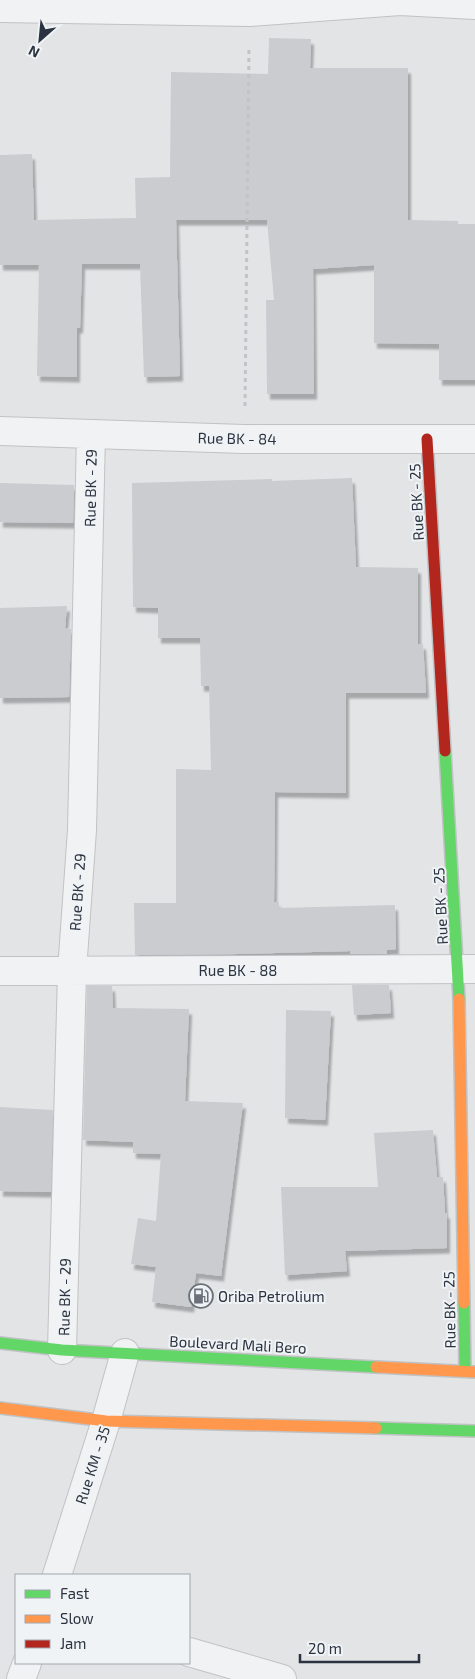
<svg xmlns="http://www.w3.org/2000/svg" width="475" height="1679" font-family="'Exo 2',sans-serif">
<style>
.building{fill:#cacccf;filter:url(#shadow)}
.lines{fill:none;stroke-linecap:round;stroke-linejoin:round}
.street-casing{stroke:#c0c2c4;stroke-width:30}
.fast-casing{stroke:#c0c2c4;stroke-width:14}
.slow-casing{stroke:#c0c2c4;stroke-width:14}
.jam-casing{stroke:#c0c2c4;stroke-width:14}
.path{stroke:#c1c3c7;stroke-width:3;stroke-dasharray:4 4;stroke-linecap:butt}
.street{stroke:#f1f2f4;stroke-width:28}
.fast{stroke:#63d668;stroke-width:11}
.slow{stroke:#ff974d;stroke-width:11}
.jam{stroke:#b3261e;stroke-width:11}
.labels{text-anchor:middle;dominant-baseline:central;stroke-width:4;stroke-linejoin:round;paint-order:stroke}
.street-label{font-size:15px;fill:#2a333f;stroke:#f0f3f6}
.poi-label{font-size:15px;fill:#2a333f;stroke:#f0f3f6;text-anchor:start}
</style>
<defs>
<filter id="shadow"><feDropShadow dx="3" dy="5.5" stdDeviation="1" flood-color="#0004"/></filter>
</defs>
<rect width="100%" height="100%" fill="#e2e4e6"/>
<!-- building -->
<path class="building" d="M269,38l42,1 -1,29h98v152l50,1v3h17v156h-36v-36l-65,-1v-78l-61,4 1,125h-47l-1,-94h8l-7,-80h-91l4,156 -36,1 -4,-113h-58l-2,64h-3v49l-40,-1 2,-111h-39v-110l32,-1 2,66 102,-2 -1,-40 35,-1 1,-105 97,2z
M352,478l4,89 62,1v76h5l3,49h-80v100l-71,-1 -1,110h5v6l116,-3 1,44 -9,1v4h-37v-3l-113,3 -102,1 -1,-52h42v-134l35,1 -2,-84h-8l-1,-48h-42v-30l-25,-1 -1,-124 140,-4v2z
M0,483l74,2 -1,38 -73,-1z
M67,606l-2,22 6,1 -2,68 -69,1v-90z
M352,985h37l2,28 -37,2z
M87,986h25l1,22 76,1 -4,92 58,2 -22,173 -25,-3 -5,34 -39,-5 4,-35 -25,-3 7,-46 18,3 5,-67 -28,-1v-11l-50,-2z
M286,1010l45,1 -6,109 -40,-2z
M0,1107l53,3 -2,82 -51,-1z
M433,1130l4,47h6l2,36h2v35l-102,3 2,20 -62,4 -4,-88h97l-4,-54z"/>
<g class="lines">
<!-- street casing -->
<g class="street-casing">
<path id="street" d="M0,8l250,4 150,-11 75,4
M0,431l244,8h231
M0,971l475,-2
M62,1350l10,-379 10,-141 9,-396
M57,1575l49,-154 19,-68
M189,1652l93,27
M21,1679l6,-16"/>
</g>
<!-- fast casing -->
<g class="fast-casing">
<path id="fast" d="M445,751l14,248
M464,1303l1,68
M0,1343l62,7 314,17
M376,1428l99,3"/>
</g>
<!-- slow casing -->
<g class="slow-casing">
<path id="slow" d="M459,999l5,304
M376,1367l99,5
M0,1408l106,13 270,7"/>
</g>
<!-- jam casing -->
<g class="jam-casing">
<path id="jam" d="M427,439l18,312"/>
</g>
<!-- path -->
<path class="path" d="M245,406l4,-359"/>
<!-- street -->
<use href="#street" class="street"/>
<!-- fast -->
<use href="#fast" class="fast"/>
<!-- slow -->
<use href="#slow" class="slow"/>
<!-- jam -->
<use href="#jam" class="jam"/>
</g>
<!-- icons -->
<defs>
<g id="fuel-ring" transform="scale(1.25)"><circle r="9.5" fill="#f0f3f6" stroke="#6a7179" stroke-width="1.5"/><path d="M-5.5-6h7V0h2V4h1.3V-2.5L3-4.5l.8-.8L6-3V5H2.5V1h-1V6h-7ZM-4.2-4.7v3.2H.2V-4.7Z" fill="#6a7179"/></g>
</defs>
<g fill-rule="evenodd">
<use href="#fuel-ring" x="201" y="1296"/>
</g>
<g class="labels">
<!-- street labels -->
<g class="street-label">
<text transform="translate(237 438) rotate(1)">Rue BK - 84</text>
<text transform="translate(90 488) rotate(-89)">Rue BK - 29</text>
<text transform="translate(416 502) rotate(-93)">Rue BK - 25</text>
<text transform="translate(77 892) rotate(-86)">Rue BK - 29</text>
<text transform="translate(440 906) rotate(-93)">Rue BK - 25</text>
<text x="238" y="970">Rue BK - 88</text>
<text transform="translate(64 1297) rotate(-89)">Rue BK - 29</text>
<text transform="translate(449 1310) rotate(-91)">Rue BK - 25</text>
<text transform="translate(238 1344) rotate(3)">Boulevard Mali Bero</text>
<text transform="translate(92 1465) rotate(-72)">Rue KM - 35</text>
</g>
<!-- poi labels -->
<g class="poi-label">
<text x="218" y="1296">Oriba Petrolium</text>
</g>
</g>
<!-- legend -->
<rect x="15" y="1574" width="175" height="90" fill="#f0f3f6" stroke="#a1a6ad"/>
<rect x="25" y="1590" width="25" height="8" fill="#63d668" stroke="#a1a6ad"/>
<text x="60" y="1599" font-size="15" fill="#2a333f">Fast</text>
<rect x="25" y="1615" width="25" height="8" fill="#ff974d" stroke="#a1a6ad"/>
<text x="60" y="1624" font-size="15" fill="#2a333f">Slow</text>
<rect x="25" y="1640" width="25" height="8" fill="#b3261e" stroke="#a1a6ad"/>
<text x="60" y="1649" font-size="15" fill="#2a333f">Jam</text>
<!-- north arrow -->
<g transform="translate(40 40) rotate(207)" stroke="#f0f3f6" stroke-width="4" paint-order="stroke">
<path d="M0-4L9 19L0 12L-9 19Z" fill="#2a333f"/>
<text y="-8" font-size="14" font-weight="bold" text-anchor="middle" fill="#2a333f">N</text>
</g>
<!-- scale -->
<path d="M300 1654v8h119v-8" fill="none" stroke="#2a333f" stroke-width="2.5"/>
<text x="308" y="1654" font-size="15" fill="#2a333f" stroke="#f0f3f6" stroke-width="4" paint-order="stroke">20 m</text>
</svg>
